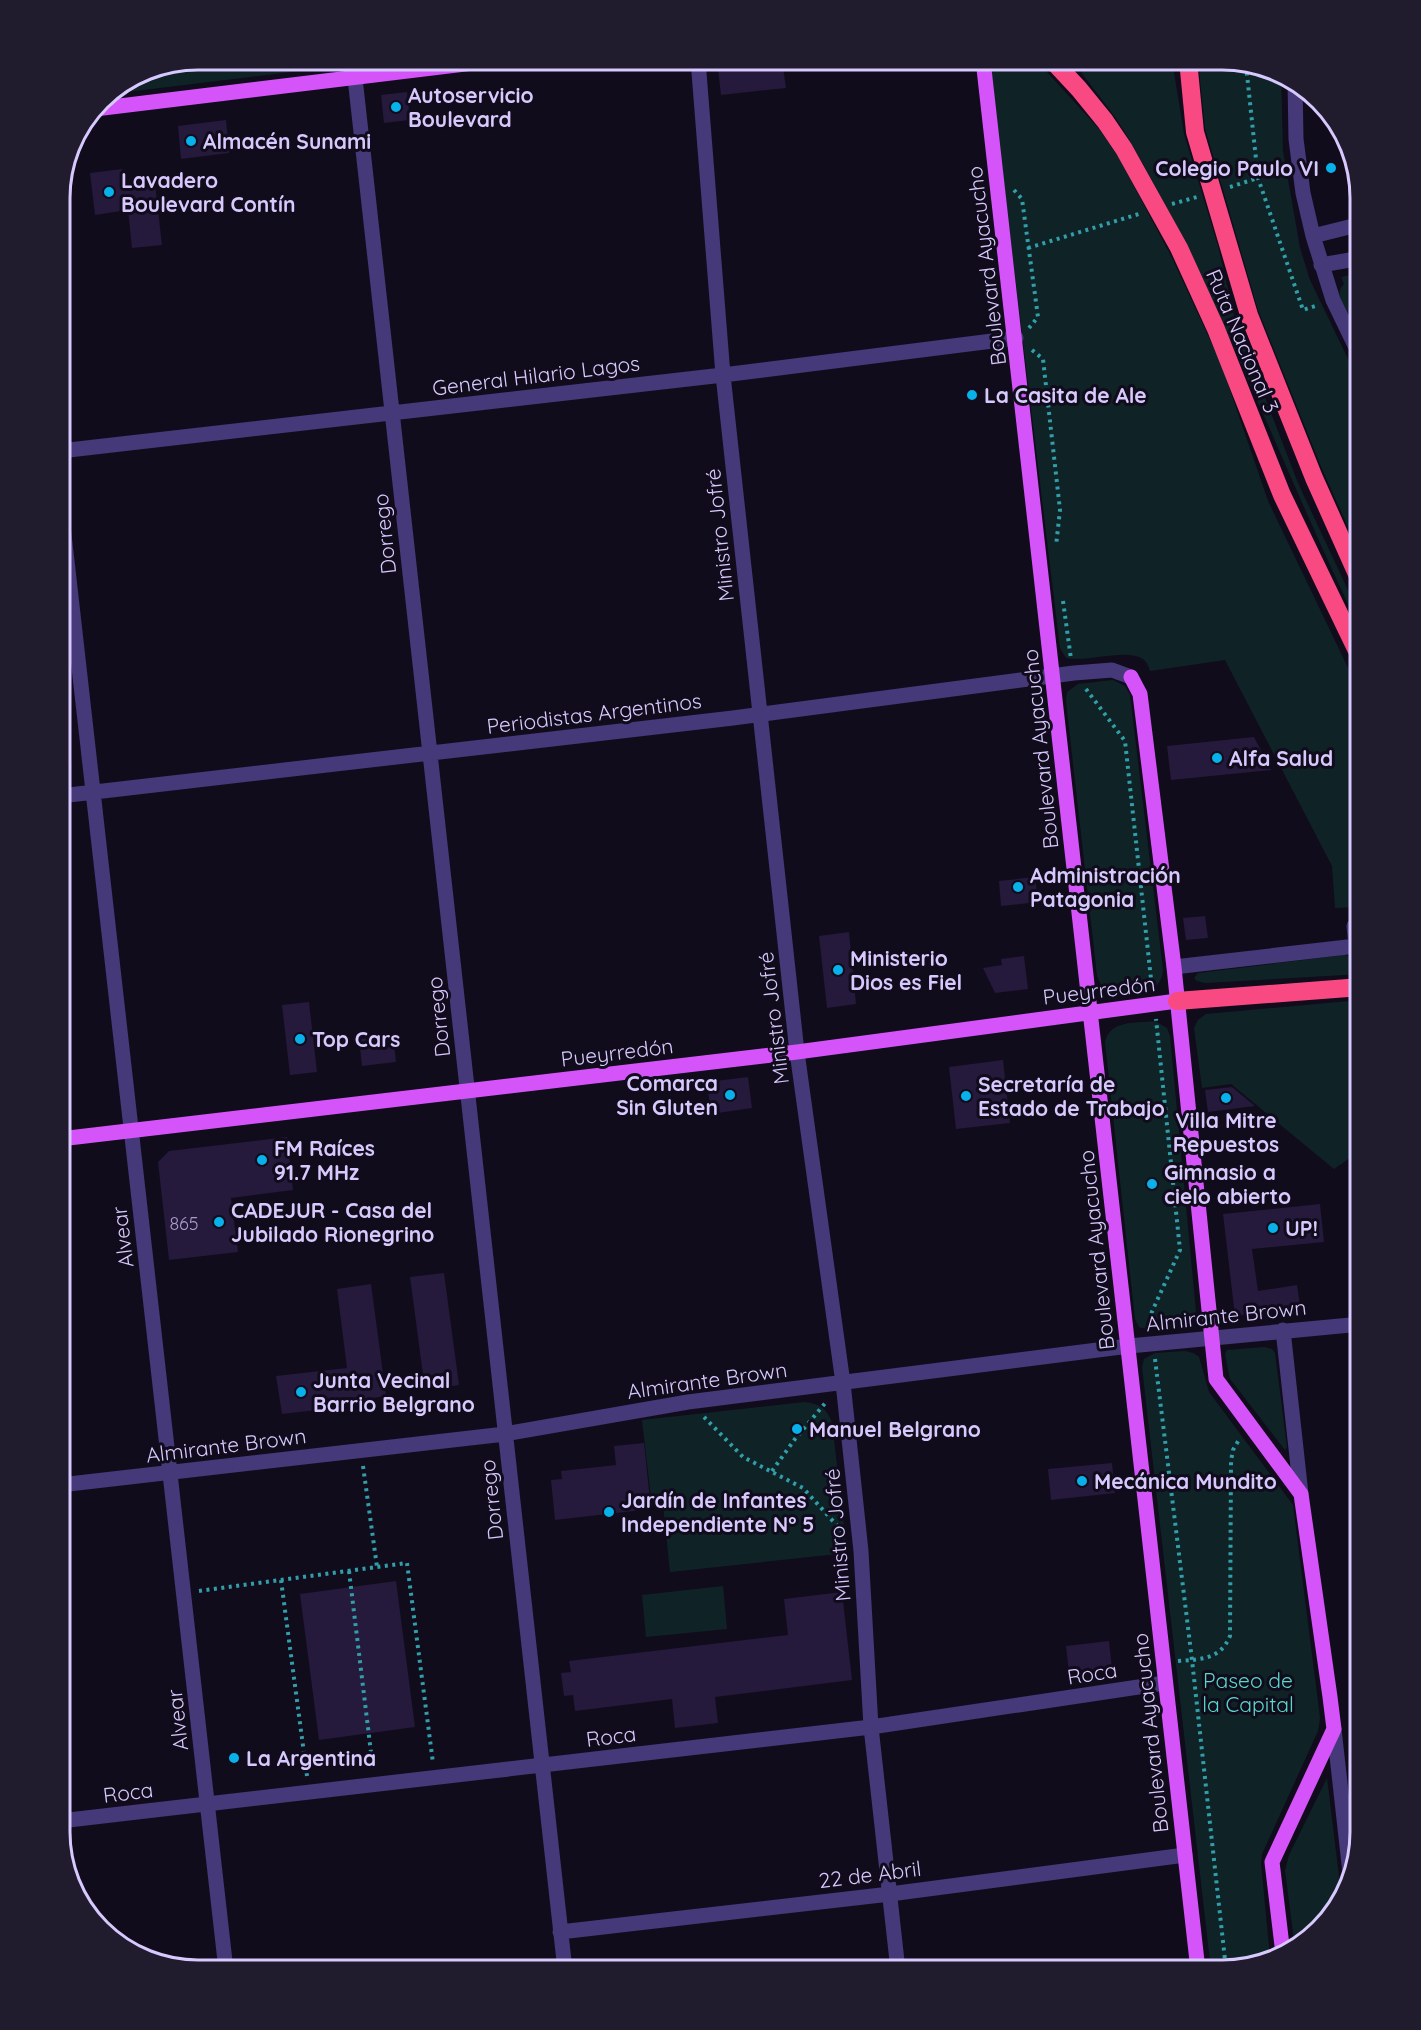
<svg xmlns="http://www.w3.org/2000/svg" width="1421" height="2030" font-family="Quicksand,sans-serif">
<style>
.green{fill:#0f2326}
.building{fill:#25193c}
.lines{fill:none;stroke-linecap:round;stroke-linejoin:round}
.path{stroke:#319ea9;stroke-width:4;stroke-dasharray:3 4.5;stroke-linecap:butt}
.minor{stroke:#45397a;stroke-width:15}
.major{stroke:#d454f9;stroke-width:15}
.highway{stroke:#f84983;stroke-width:18}
.poi-dot{fill:#08b1ea;stroke:#110c1c;stroke-width:2}
.labels{text-anchor:middle;dominant-baseline:central;stroke-width:6;stroke-linejoin:round;paint-order:stroke}
.number-label{font-size:18px;fill:#aa9dcd}
.poi-label{font-size:21px;font-weight:bold;fill:#d7c9fd;stroke:#110c1c;text-anchor:start}
.street-label{font-size:21px;fill:#d7c9fd;stroke:#110c1c}
.park-label{font-size:21px;fill:#59d9cc;stroke:#110c1c}
.rim{fill:none;stroke:#d7c9fd;stroke-width:3}
</style>
<rect width="100%" height="100%" fill="#110c1c"/>
<!-- green -->
<path class="green" d="M198,60h138l-11,8 -215,26 36,-24z
M989,60h47l63,69 20,29 53,100 48,103 48,140 93,194v212l-26,1 -3,-42 -107,-206 -75,11c-2,-6 -4,-12 -11,-14 -19,-7 -51,5 -73,1l-6,-10z
M1127,60h45l12,74 34,112 17,74 63,163 63,135v13c-80,-165 -142,-338 -235,-497 -13,-22 -30,-41 -45,-62l2,-5z
M1198,60h33l50,15 2,76 17,97 10,32 51,106v170l-39,-87 -64,-159 -53,-182z
M1361,273v66l-21,-40c-1,-7 -1,-10 4,-15l-3,-7z
M1113,680l12,6 5,9 33,275c-1,8 -4,16 -12,19 -7,4 -37,6 -44,2 -6,-4 -8,-10 -10,-16l-31,-274 1,-9 11,-8z
M1344,955l17,3v16l-156,9 -8,-2 -3,-3 4,-5z
M1361,1000v150l-27,19 -103,-85 -29,4 -8,-60 4,-8 8,-6z
M1155,1021l12,7 3,8 26,276c-1,5 -3,10 -8,13 -9,6 -38,6 -49,2l-4,-8 -30,-277c6,-23 30,-18 50,-21z
M1264,1347l8,2 3,4 12,94 -2,3 -55,-71 -5,-25 2,-4z
M1185,1351l8,2 6,4 10,35 84,113 27,213 -2,13 -56,123 -1,10 9,93 -47,13h-12l-69,-603 2,-8 11,-6z
M805,1402c15,2 21,6 27,20l15,131 -177,19 -7,-68 -11,2 -10,-86z
M723,1586l4,43 -81,8 -4,-42z
M1327,1778l15,123 -47,47 -10,-78 4,-15z"/>
<!-- building -->
<path class="building" d="M717,60h65l4,28 -65,7z
M407,92l3,28 -26,3 -3,-28z
M226,120l3,33 -48,6 -3,-33z
M122,169l2,18 31,-3 7,61 -30,3 -4,-38 -33,5 -5,-42z
M1254,737l17,33 -100,10 -4,-34z
M1035,877l3,25 -37,4 -2,-25z
M1205,916l3,22 -22,2 -3,-22z
M849,932l7,72 -29,4 -8,-72z
M1024,956l4,33 -33,4 -12,-25 19,-3 -1,-6z
M309,1002l8,70 -27,3 -8,-70z
M393,1036l3,26 -34,4 -3,-27z
M1003,1060l7,63 -54,6 -7,-62z
M748,1077l4,31 -41,6 -4,-32z
M1232,1087l23,19 -47,6 -3,-22z
M287,1137l6,53 -62,8 7,54 -69,8 -11,-98 11,-11z
M1320,1204l4,38 -72,7 6,42 39,-6 3,21 -65,10 -12,-102z
M444,1273l15,112 -34,5 -15,-113z
M371,1284l15,112 -60,9v4l-44,5 -6,-38 71,-8 -10,-79z
M644,1443l7,66 -96,11 -4,-40 11,-1 -1,-8 55,-6 -2,-19z
M1112,1463l3,30 -64,7 -3,-31z
M396,1581l19,146 -96,13 -19,-146z
M842,1592l10,88 -137,17 3,26 -43,5 -3,-29 -97,12 -2,-16 -9,1 -3,-23 10,-1 -2,-11 219,-26 -4,-36z
M1109,1641l3,28 -43,5 -3,-28z"/>
<g class="lines">
<!-- path -->
<path class="path" d="M1246,65l12,113 45,132 15,-5
M163,67l27,-2 17,-5
M1230,187l28,-9
M1014,190l8,9 16,118 -9,11
M1172,204l25,-7
M1028,248l114,-35
M1032,350l11,9 17,151 -4,36
M1063,601l8,58
M1086,689l39,52 27,247
M1151,1328l-1,-12 30,-66 -24,-231
M1155,1359l37,301 34,309
M704,1417l39,40 60,31 39,43
M363,1466l14,101
M772,1471l23,-32 32,-38
M349,1571l24,198
M281,1580l26,196
M199,1591l208,-28 26,200
M1178,1661c23,-2 42,-1 52,-25l1,-175 2,-11 7,-12"/>
<!-- minor -->
<path class="minor" d="M353,60l212,1910
M698,60l25,315 74,677 46,331 18,168 10,176 27,243
M1295,81l1,58 7,54 10,43 20,64 28,58
M1313,236l48,-12
M1321,265l40,-7
M60,451l663,-76 293,-37
M60,499l166,1471
M60,796l673,-78 341,-45 38,-3 19,7
M1174,967l182,-21 -2,-20
M1283,1330l18,164
M60,1485l445,-51 183,-32 441,-56 232,-22
M1334,1729l16,144
M60,1821l811,-94 294,-44
M560,1932l330,-38 295,-39"/>
<!-- major -->
<path class="major" d="M983,60l215,1910
M95,109l403,-49
M1131,677l9,17 34,273 42,412 85,115 29,203 4,32 -62,133 11,92
M60,1139l737,-87 380,-51"/>
<!-- highway -->
<path class="highway" d="M1052,60l27,29 26,32 19,28 55,99 37,81 66,166 79,164
M1188,60l7,72 54,183 65,163 47,105
M1177,1001l184,-14"/>
</g>
<!-- markers -->
<g class="poi-dot">
<circle cx="396" cy="107" r="6"/>
<circle cx="191" cy="141" r="6"/>
<circle cx="1331" cy="168" r="6"/>
<circle cx="109" cy="192" r="6"/>
<circle cx="972" cy="395" r="6"/>
<circle cx="1217" cy="758" r="6"/>
<circle cx="1018" cy="887" r="6"/>
<circle cx="838" cy="970" r="6"/>
<circle cx="300" cy="1039" r="6"/>
<circle cx="730" cy="1095" r="6"/>
<circle cx="966" cy="1096" r="6"/>
<circle cx="1226" cy="1098" r="6"/>
<circle cx="262" cy="1160" r="6"/>
<circle cx="1152" cy="1184" r="6"/>
<circle cx="219" cy="1222" r="6"/>
<circle cx="1273" cy="1228" r="6"/>
<circle cx="301" cy="1392" r="6"/>
<circle cx="797" cy="1429" r="6"/>
<circle cx="1082" cy="1481" r="6"/>
<circle cx="609" cy="1512" r="6"/>
<circle cx="234" cy="1758" r="6"/>
</g>
<g class="labels">
<!-- number labels -->
<g class="number-label">
<text x="184" y="1223">865</text>
</g>
<!-- poi labels -->
<g class="poi-label">
<text x="408" y="95">Autoservicio<tspan x="408" dy="24">Boulevard</tspan></text>
<text x="203" y="141">Almacén Sunami</text>
<text x="1319" y="168" text-anchor="end">Colegio Paulo VI</text>
<text x="121" y="180">Lavadero<tspan x="121" dy="24">Boulevard Contín</tspan></text>
<text x="984" y="395">La Casita de Ale</text>
<text x="1229" y="758">Alfa Salud</text>
<text x="1030" y="875">Administración<tspan x="1030" dy="24">Patagonia</tspan></text>
<text x="850" y="958">Ministerio<tspan x="850" dy="24">Dios es Fiel</tspan></text>
<text x="312" y="1039">Top Cars</text>
<text x="718" y="1083" text-anchor="end">Comarca<tspan x="718" dy="24">Sin Gluten</tspan></text>
<text x="978" y="1084">Secretaría de<tspan x="978" dy="24">Estado de Trabajo</tspan></text>
<text x="1226" y="1120" text-anchor="middle">Villa Mitre<tspan x="1226" dy="24">Repuestos</tspan></text>
<text x="274" y="1148">FM Raíces<tspan x="274" dy="24">91.7 MHz</tspan></text>
<text x="1164" y="1172">Gimnasio a<tspan x="1164" dy="24">cielo abierto</tspan></text>
<text x="231" y="1210">CADEJUR - Casa del<tspan x="231" dy="24">Jubilado Rionegrino</tspan></text>
<text x="1285" y="1228">UP!</text>
<text x="313" y="1380">Junta Vecinal<tspan x="313" dy="24">Barrio Belgrano</tspan></text>
<text x="809" y="1429">Manuel Belgrano</text>
<text x="1094" y="1481">Mecánica Mundito</text>
<text x="621" y="1500">Jardín de Infantes<tspan x="621" dy="24">Independiente N° 5</tspan></text>
<text x="246" y="1758">La Argentina</text>
</g>
<!-- street labels -->
<g class="street-label">
<text transform="translate(986 266) rotate(-97)">Boulevard Ayacucho</text>
<text transform="translate(1243 341) rotate(67)">Ruta Nacional 3</text>
<text transform="translate(536 375) rotate(-7)">General Hilario Lagos</text>
<text transform="translate(384 534) rotate(-96)">Dorrego</text>
<text transform="translate(719 535) rotate(-96)">Ministro Jofré</text>
<text transform="translate(594 713) rotate(-7)">Periodistas Argentinos</text>
<text transform="translate(1040 749) rotate(-96)">Boulevard Ayacucho</text>
<text transform="translate(1099 990) rotate(-7)">Pueyrredón</text>
<text transform="translate(438 1017) rotate(-96)">Dorrego</text>
<text transform="translate(773 1018) rotate(-97)">Ministro Jofré</text>
<text transform="translate(617 1052) rotate(-7)">Pueyrredón</text>
<text transform="translate(122 1237) rotate(-97)">Alvear</text>
<text transform="translate(1096 1250) rotate(-96)">Boulevard Ayacucho</text>
<text transform="translate(1226 1315) rotate(-6)">Almirante Brown</text>
<text transform="translate(707 1380) rotate(-8)">Almirante Brown</text>
<text transform="translate(226 1445) rotate(-7)">Almirante Brown</text>
<text transform="translate(491 1500) rotate(-96)">Dorrego</text>
<text transform="translate(837 1535) rotate(-95)">Ministro Jofré</text>
<text transform="translate(1092 1673) rotate(-9)">Roca</text>
<text transform="translate(177 1720) rotate(-96)">Alvear</text>
<text transform="translate(1150 1733) rotate(-96)">Boulevard Ayacucho</text>
<text transform="translate(611 1736) rotate(-7)">Roca</text>
<text transform="translate(128 1792) rotate(-7)">Roca</text>
<text transform="translate(870 1874) rotate(-7)">22 de Abril</text>
</g>
<!-- park labels -->
<g class="park-label">
<text x="1248" y="1680">Paseo de<tspan x="1248" dy="24">la Capital</tspan></text>
</g>
</g>
<!-- crop -->
<path d="M0 0H1421V2030H0ZM198 70H1222A128 128 0 0 1 1350 198V1832A128 128 0 0 1 1222 1960H198A128 128 0 0 1 70 1832V198A128 128 0 0 1 198 70Z" fill="#211b2e" fill-rule="evenodd"/>
<path class="rim" d="M198 70H1222A128 128 0 0 1 1350 198V1832A128 128 0 0 1 1222 1960H198A128 128 0 0 1 70 1832V198A128 128 0 0 1 198 70Z"/>
</svg>
